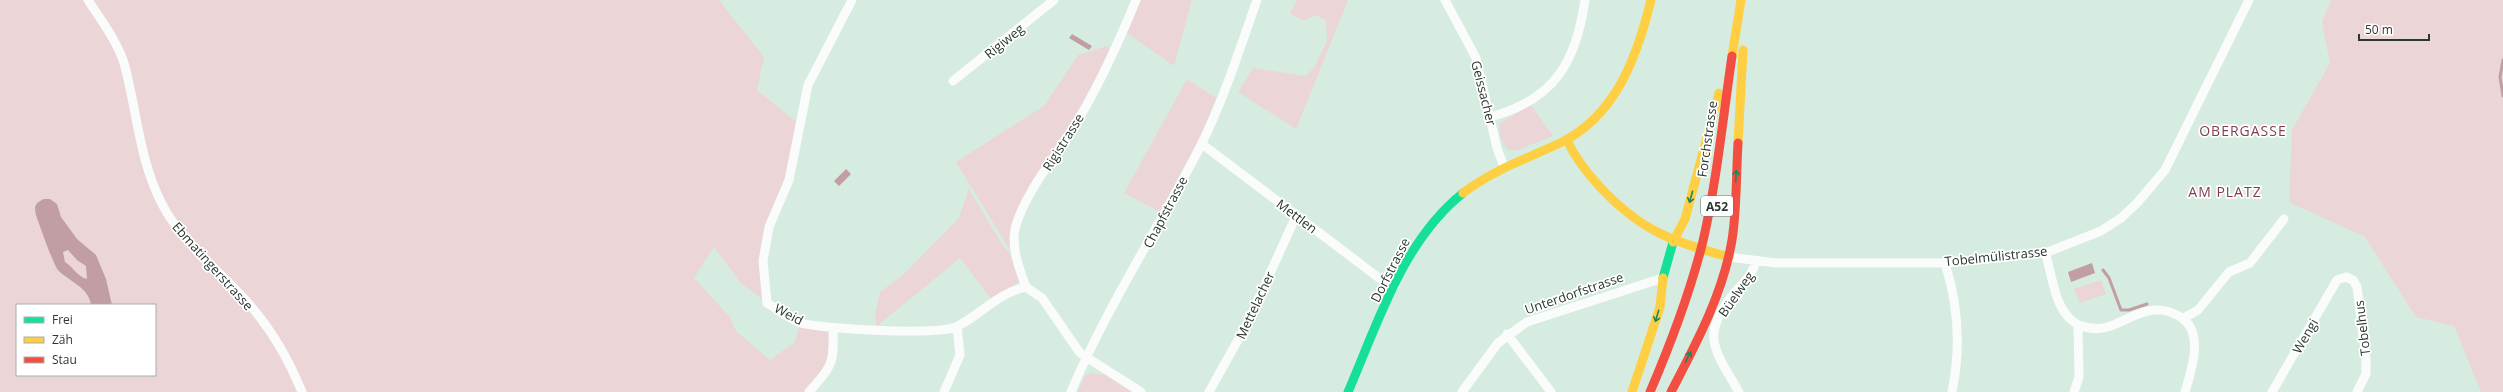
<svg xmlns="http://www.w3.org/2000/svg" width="2503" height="392" font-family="'Open Sans',sans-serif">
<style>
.green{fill:#ebd5d7;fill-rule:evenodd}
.water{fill:#c19ea4;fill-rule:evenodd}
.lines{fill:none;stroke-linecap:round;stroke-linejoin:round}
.stream{stroke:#c19ea4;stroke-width:3}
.street{stroke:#f9fcfa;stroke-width:9}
.fast{stroke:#16e098;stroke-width:9}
.slow{stroke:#ffcf43;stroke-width:9}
.jam{stroke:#f24e42;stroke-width:9}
.oneway{stroke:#20845f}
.labels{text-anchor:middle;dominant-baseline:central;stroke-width:3.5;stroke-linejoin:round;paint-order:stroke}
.shield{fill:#fff;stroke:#69746e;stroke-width:1}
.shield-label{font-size:12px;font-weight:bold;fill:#293830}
.street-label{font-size:13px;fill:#293830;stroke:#fff}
.neighbourhood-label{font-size:14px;letter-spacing:1px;fill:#833c52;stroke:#fff}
</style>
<rect width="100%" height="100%" fill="#d6ece0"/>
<!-- green -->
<path class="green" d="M0,0h719l45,57 -7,33 44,36 -12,54 -19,47 -7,34 4,42 -27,-21 -26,-35 -20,31 35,38 7,15 34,29 25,-18 5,-19 33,5 1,25 -25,39h-809zM17,305h138v70h-138z
M1141,0h51l-18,66 -47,-33z
M1297,0h51l-52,129 -58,-37 15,-24 52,8 9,-8 13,-27 -1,-21 -11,-5 -10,6 -15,-7z
M2331,0h172v392h-22l-27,-66 -38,-9 -51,-80 -76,-35 3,-72 38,-67 -8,-41z
M1107,46l3,6 -26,49 -68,111 -4,17v20l-4,-2 -52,-85 88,-56 34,-51z
M1187,79l29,19 -15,37 -41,77 -36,-19z
M1531,105l22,31 -35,14h-9c-8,-6 -11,-18 -9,-27z
M967,186l36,60 7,7 10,26 -2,3 -27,17 -31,-41 -83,68 -2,-11 5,-23 23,-17 56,-57 9,-27z
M2101,280l5,14 -26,9 -6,-14z
M1092,373l9,2 1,-2 30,19h-54l7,-16z"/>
<!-- water -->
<path class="water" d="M1072,34l20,12 -3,4 -20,-12z
M846,169l5,5 -12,12 -5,-5z
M44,199h6l7,5 4,13 16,22 19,16 10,24 6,26h-21c-2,-18 -23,-24 -33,-35 -4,-4 -19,-46 -22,-55 -2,-9 -1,-12 8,-16zM68,250l9,10 9,6 1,13c-9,-2 -14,-12 -22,-17l-2,-10z
M2092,263l3,10 -24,9 -3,-10z"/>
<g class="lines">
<!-- stream -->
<path class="stream" d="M2503,60l-3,17 3,19
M2103,270l6,8 12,32h8l18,-6"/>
<!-- street -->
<path class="street" d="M88,0c13,20 29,41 36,63 13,47 15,97 38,141 20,39 58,67 87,100 23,26 40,56 53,88
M852,0l-44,85 -19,95 -20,47 -6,34 4,42c11,6 23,17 34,20 22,6 139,13 157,3 23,-12 42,-34 68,-39l16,11 38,55 61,39
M1445,0l31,58 21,90 7,19
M953,81l101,-81
M1490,117c64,-17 86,-54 95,-117
M1202,144l177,134 16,8
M2045,253c8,22 9,61 34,72 29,12 44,-9 69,-14 12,-2 19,-1 29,4 29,14 15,53 8,77
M1729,257l47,6h169l100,-10 56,-22 20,-13 16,-15 28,-33 84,-170
M1945,263c13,41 16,86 7,129
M1026,287c-7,-19 -16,-41 -10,-62 13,-40 44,-73 65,-110 21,-36 39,-76 55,-115
M2184,318l14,-8 31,-38 21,-9 34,-44
M1507,334l44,58
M809,392c24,-28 25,-27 24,-64
M944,392l16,-37 -3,-28
M1071,392c36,-86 88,-164 130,-247 23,-46 39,-97 56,-145
M1209,392l39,-70 48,-106
M1462,392l36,-49 29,-21 136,-44
M1739,392c-25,-43 -40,-57 -3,-101 8,-9 17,-17 20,-30
M2074,392l5,-15 -1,-52
M2272,392l65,-112 9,-3 7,3 4,7 9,73v14l-9,18"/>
<!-- fast -->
<path class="fast" d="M1663,278l10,-36
M1348,392c30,-69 54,-150 115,-199"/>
<!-- slow -->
<path class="slow" d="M1732,56l9,-56
M1567,140c8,18 20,33 33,47 41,44 73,55 129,70
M1738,143l5,-93
M1463,193c30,-23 63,-34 97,-50 56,-27 77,-86 91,-143
M1673,242l12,-23 34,-126
M1632,392l28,-85 3,-29"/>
<!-- jam -->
<path class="jam" d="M1650,392c21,-49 40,-99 53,-151 14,-61 20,-124 29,-185
M1671,392c25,-48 52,-98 61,-152 5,-31 4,-65 6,-97"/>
</g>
<!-- one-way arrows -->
<defs><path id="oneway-shaft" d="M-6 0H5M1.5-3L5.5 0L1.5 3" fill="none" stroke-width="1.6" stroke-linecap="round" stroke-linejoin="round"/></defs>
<g class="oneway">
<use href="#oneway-shaft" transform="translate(1736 176) rotate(-87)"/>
<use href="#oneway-shaft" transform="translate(1691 197) rotate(105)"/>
<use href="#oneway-shaft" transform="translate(1657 316) rotate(107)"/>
<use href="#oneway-shaft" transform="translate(1688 357) rotate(-65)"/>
</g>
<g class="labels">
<!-- shield labels -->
<rect class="shield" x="1701" y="196" width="32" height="20" rx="3"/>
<g class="shield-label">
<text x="1717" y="206">A52</text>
</g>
<!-- street labels -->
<g class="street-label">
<text transform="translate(1004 41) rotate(-39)">Rigiweg</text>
<text transform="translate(1484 93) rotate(76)">Geissacher</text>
<text transform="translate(1707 139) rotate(-82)">Forchstrasse</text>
<text transform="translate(1063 142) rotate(-58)">Rigistrasse</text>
<text transform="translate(1165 212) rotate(-62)">Chapfstrasse</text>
<text transform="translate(1297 216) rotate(37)">Mettlen</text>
<text transform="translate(1996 256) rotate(-6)">Tobelmülistrasse</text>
<text transform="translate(213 266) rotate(48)">Ebmatingerstrasse</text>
<text transform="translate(1390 270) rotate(-63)">Dorfstrasse</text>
<text transform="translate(1574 293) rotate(-19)">Unterdorfstrasse</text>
<text transform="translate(1736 294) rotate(-55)">Büelweg</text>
<text transform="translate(1255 305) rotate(-65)">Mettelacher</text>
<text transform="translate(789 314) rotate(28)">Weid</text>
<text transform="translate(2362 328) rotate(-97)">Tobelhus</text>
<text transform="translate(2305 336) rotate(-60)">Wengi</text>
</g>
<!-- neighbourhood labels -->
<g class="neighbourhood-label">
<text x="2243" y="130">OBERGASSE</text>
<text x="2225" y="191">AM PLATZ</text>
</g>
</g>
<!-- legend -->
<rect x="16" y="304" width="140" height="72" fill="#ffffff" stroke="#a9afac"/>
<rect x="24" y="317" width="20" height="6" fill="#16e098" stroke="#a9afac"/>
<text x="52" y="324" font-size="12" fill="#293830">Frei</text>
<rect x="24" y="337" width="20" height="6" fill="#ffcf43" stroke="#a9afac"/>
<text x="52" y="344" font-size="12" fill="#293830">Zäh</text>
<rect x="24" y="357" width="20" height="6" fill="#f24e42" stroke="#a9afac"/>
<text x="52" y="364" font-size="12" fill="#293830">Stau</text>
<!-- scale -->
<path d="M2359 34v6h70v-6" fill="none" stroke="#293830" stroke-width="2"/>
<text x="2365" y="34" font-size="12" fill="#293830" stroke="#ffffff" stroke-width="3" paint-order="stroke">50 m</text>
</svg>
